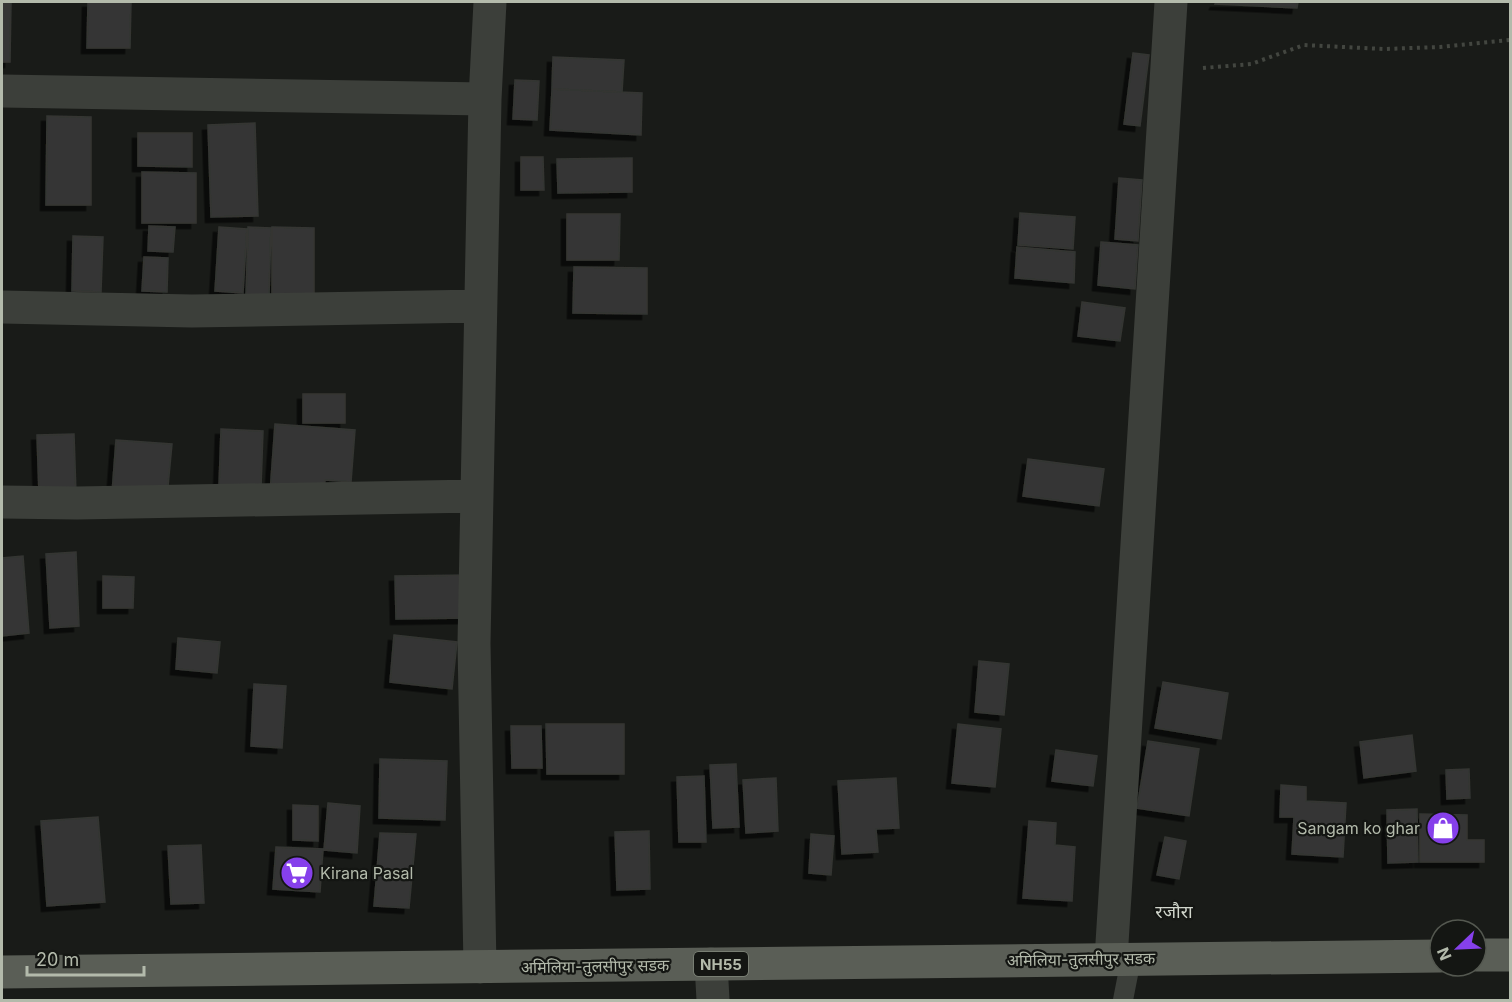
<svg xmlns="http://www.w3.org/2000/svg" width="1512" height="1002" font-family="Inter,'Noto Sans Devanagari',sans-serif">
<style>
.building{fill:#343634;stroke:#343633;stroke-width:1.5;filter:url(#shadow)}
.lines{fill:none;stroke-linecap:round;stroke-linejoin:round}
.path{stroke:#434640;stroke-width:4;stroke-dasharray:3 4.5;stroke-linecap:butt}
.lane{stroke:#3c3f3a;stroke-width:20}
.street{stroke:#3c3f3a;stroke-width:33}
.primary{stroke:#5a5e56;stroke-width:33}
.labels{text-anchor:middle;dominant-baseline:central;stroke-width:4.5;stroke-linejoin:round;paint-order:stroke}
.shield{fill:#141613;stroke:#83897d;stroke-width:1.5}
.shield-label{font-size:15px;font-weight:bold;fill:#b3baab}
.poi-label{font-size:16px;fill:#b3baab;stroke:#141613;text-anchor:end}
.street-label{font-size:16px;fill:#b3baab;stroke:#141613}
.neighbourhood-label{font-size:18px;fill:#d1d6cc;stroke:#141613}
</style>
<defs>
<filter id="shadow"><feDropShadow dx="-5.5" dy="5.5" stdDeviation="0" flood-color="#0009"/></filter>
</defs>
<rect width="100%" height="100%" fill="#191b18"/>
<!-- building -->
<path class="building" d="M2,2h9l-1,60h-8z
M88,2h43l-1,46h-43z
M1216,2h82l-1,6 -82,-4z
M1133,53l16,2 -9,71 -16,-2z
M553,57l71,3 -2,32 -70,-3z
M515,80l24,1 -2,39 -24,-1z
M552,89l90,4 -1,42 -91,-5z
M47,116l44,1v88h-45z
M255,123l3,93 -47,1 -3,-92z
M138,133h54v34l-54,-1z
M521,157h22l1,33h-23z
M632,158v34l-74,1 -1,-34z
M142,172l54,1v50h-54z
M1119,178l23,2 -4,61 -23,-2z
M1020,213l55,4 -2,32 -55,-4z
M567,214h53l-1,46h-52z
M149,226l26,1 -2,25 -25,-1z
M219,227l28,2 -4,64 -28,-2z
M248,227l23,1 -2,68 -23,-1z
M272,227l42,1v68l-42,-1z
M73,236l30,1 -2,55 -29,-1z
M1101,242l37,3 -3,44 -37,-4z
M1017,247l58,5 -1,31 -59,-5z
M144,257l24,1 -1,34 -25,-1z
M574,267l73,1v46l-74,-1z
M1082,302l43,6 -5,33 -42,-5z
M303,394h42v29h-42z
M275,424l80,6 -4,52 -26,-2 -2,17 -53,-4z
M221,429l42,2 -2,57 -42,-2z
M74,434l2,59 -37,1 -2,-59z
M116,440l56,4 -5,53 -55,-4z
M1028,459l76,10 -5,37 -76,-10z
M76,552l3,74 -29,2 -4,-74z
M23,556l6,77 -27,3v-78z
M469,575l1,43 -74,1 -1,-43z
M103,576l31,1 -1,31h-30z
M394,635l63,7 -5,47 -62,-7z
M178,638l42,4 -3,31 -41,-4z
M979,661l30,3 -5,51 -29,-3z
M1163,682l65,11 -7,46 -66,-11z
M254,684l32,2 -4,62 -31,-2z
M546,724h78v50h-77z
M958,724l43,5 -6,58 -43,-4z
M511,726h30l1,42h-30z
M1412,735l4,36 -52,7 -4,-36z
M1148,741l51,8 -10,67 -52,-8z
M1056,750l41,6 -4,30 -41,-5z
M380,759l67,2 -2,59 -66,-2z
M736,764l3,63 -26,1 -3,-63z
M1469,769l1,29 -23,1 -1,-29z
M704,776l2,66h-27l-2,-65z
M776,778l2,53 -32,2 -3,-53z
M896,778l3,50 -23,1 2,23 -36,2 -4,-73z
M1281,785l25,2v14l40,2 -3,54 -51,-3 2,-37h-14z
M328,803l32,3 -3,47 -33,-3z
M293,805l25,1v35l-25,-1z
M1417,809l1,53 -30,1 -1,-53z
M1420,814l47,1v25h17v22h-64z
M98,817l7,85 -58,4 -6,-85z
M1029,821l27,2 -1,22 20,2 -3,54 -49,-3z
M649,831l1,58 -33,1 -2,-58z
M380,833l36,1 -7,74 -35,-2z
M811,834l23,2 -3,39 -22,-2z
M1165,837l21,4 -7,38 -22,-4z
M201,845l3,58 -33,1 -3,-58z
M276,847l47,2 -3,43 -47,-3z"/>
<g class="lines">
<!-- path -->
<path class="path" d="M1203,68l48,-4 53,-19 80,4 56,-2 70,-7"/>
<!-- lane -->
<path class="lane" d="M1123,1000l8,-41"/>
<!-- street -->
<path class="street" d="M2,91l483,8
M2,307l190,4 288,-5
M2,502l75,1 400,-7
M1111,959l60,-957
M711,964l2,36
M480,967l-6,-324 11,-544 5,-97"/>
<!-- primary -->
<path class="primary" d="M1476,955h34
M2,972l1438,-16"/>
</g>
<!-- icons -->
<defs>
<g id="shop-disc" transform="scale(1.725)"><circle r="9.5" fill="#8640eb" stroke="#141613"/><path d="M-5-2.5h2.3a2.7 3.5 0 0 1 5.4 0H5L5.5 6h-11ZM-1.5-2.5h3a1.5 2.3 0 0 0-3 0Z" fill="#fff"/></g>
<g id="supermarket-disc" transform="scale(1.725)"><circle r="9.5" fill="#8640eb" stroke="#141613"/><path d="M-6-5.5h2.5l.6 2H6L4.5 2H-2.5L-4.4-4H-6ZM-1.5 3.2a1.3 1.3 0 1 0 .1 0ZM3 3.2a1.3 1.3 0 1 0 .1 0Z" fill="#fff"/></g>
</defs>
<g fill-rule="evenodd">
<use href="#shop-disc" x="1443" y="828"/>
<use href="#supermarket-disc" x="297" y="873"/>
</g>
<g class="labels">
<!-- shield labels -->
<rect class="shield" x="694" y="952" width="54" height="24" rx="4.5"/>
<g class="shield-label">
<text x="721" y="964">NH55</text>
</g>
<!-- poi labels -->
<g class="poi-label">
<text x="1420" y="828">Sangam ko ghar</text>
<text x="320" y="873" text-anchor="start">Kirana Pasal</text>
</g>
<!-- street labels -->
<g class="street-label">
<text transform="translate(1081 959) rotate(-1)">अमिलिया-तुलसीपुर सडक</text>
<text transform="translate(595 966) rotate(-1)">अमिलिया-तुलसीपुर सडक</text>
</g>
<!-- neighbourhood labels -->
<g class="neighbourhood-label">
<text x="1174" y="911">रजौरा</text>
</g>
</g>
<!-- border -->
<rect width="1512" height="1002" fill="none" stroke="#b3baab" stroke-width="6"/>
<!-- north arrow -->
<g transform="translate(1458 948) rotate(247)"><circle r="28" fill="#141613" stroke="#545850" stroke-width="1.5"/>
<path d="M0-4.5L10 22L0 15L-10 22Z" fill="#8640eb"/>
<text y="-9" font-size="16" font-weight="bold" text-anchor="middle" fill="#b3baab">N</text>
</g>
<!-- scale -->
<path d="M27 966v9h117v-9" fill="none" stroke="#b3baab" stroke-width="3"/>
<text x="36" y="966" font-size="18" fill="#b3baab" stroke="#141613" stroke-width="4.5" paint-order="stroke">20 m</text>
</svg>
